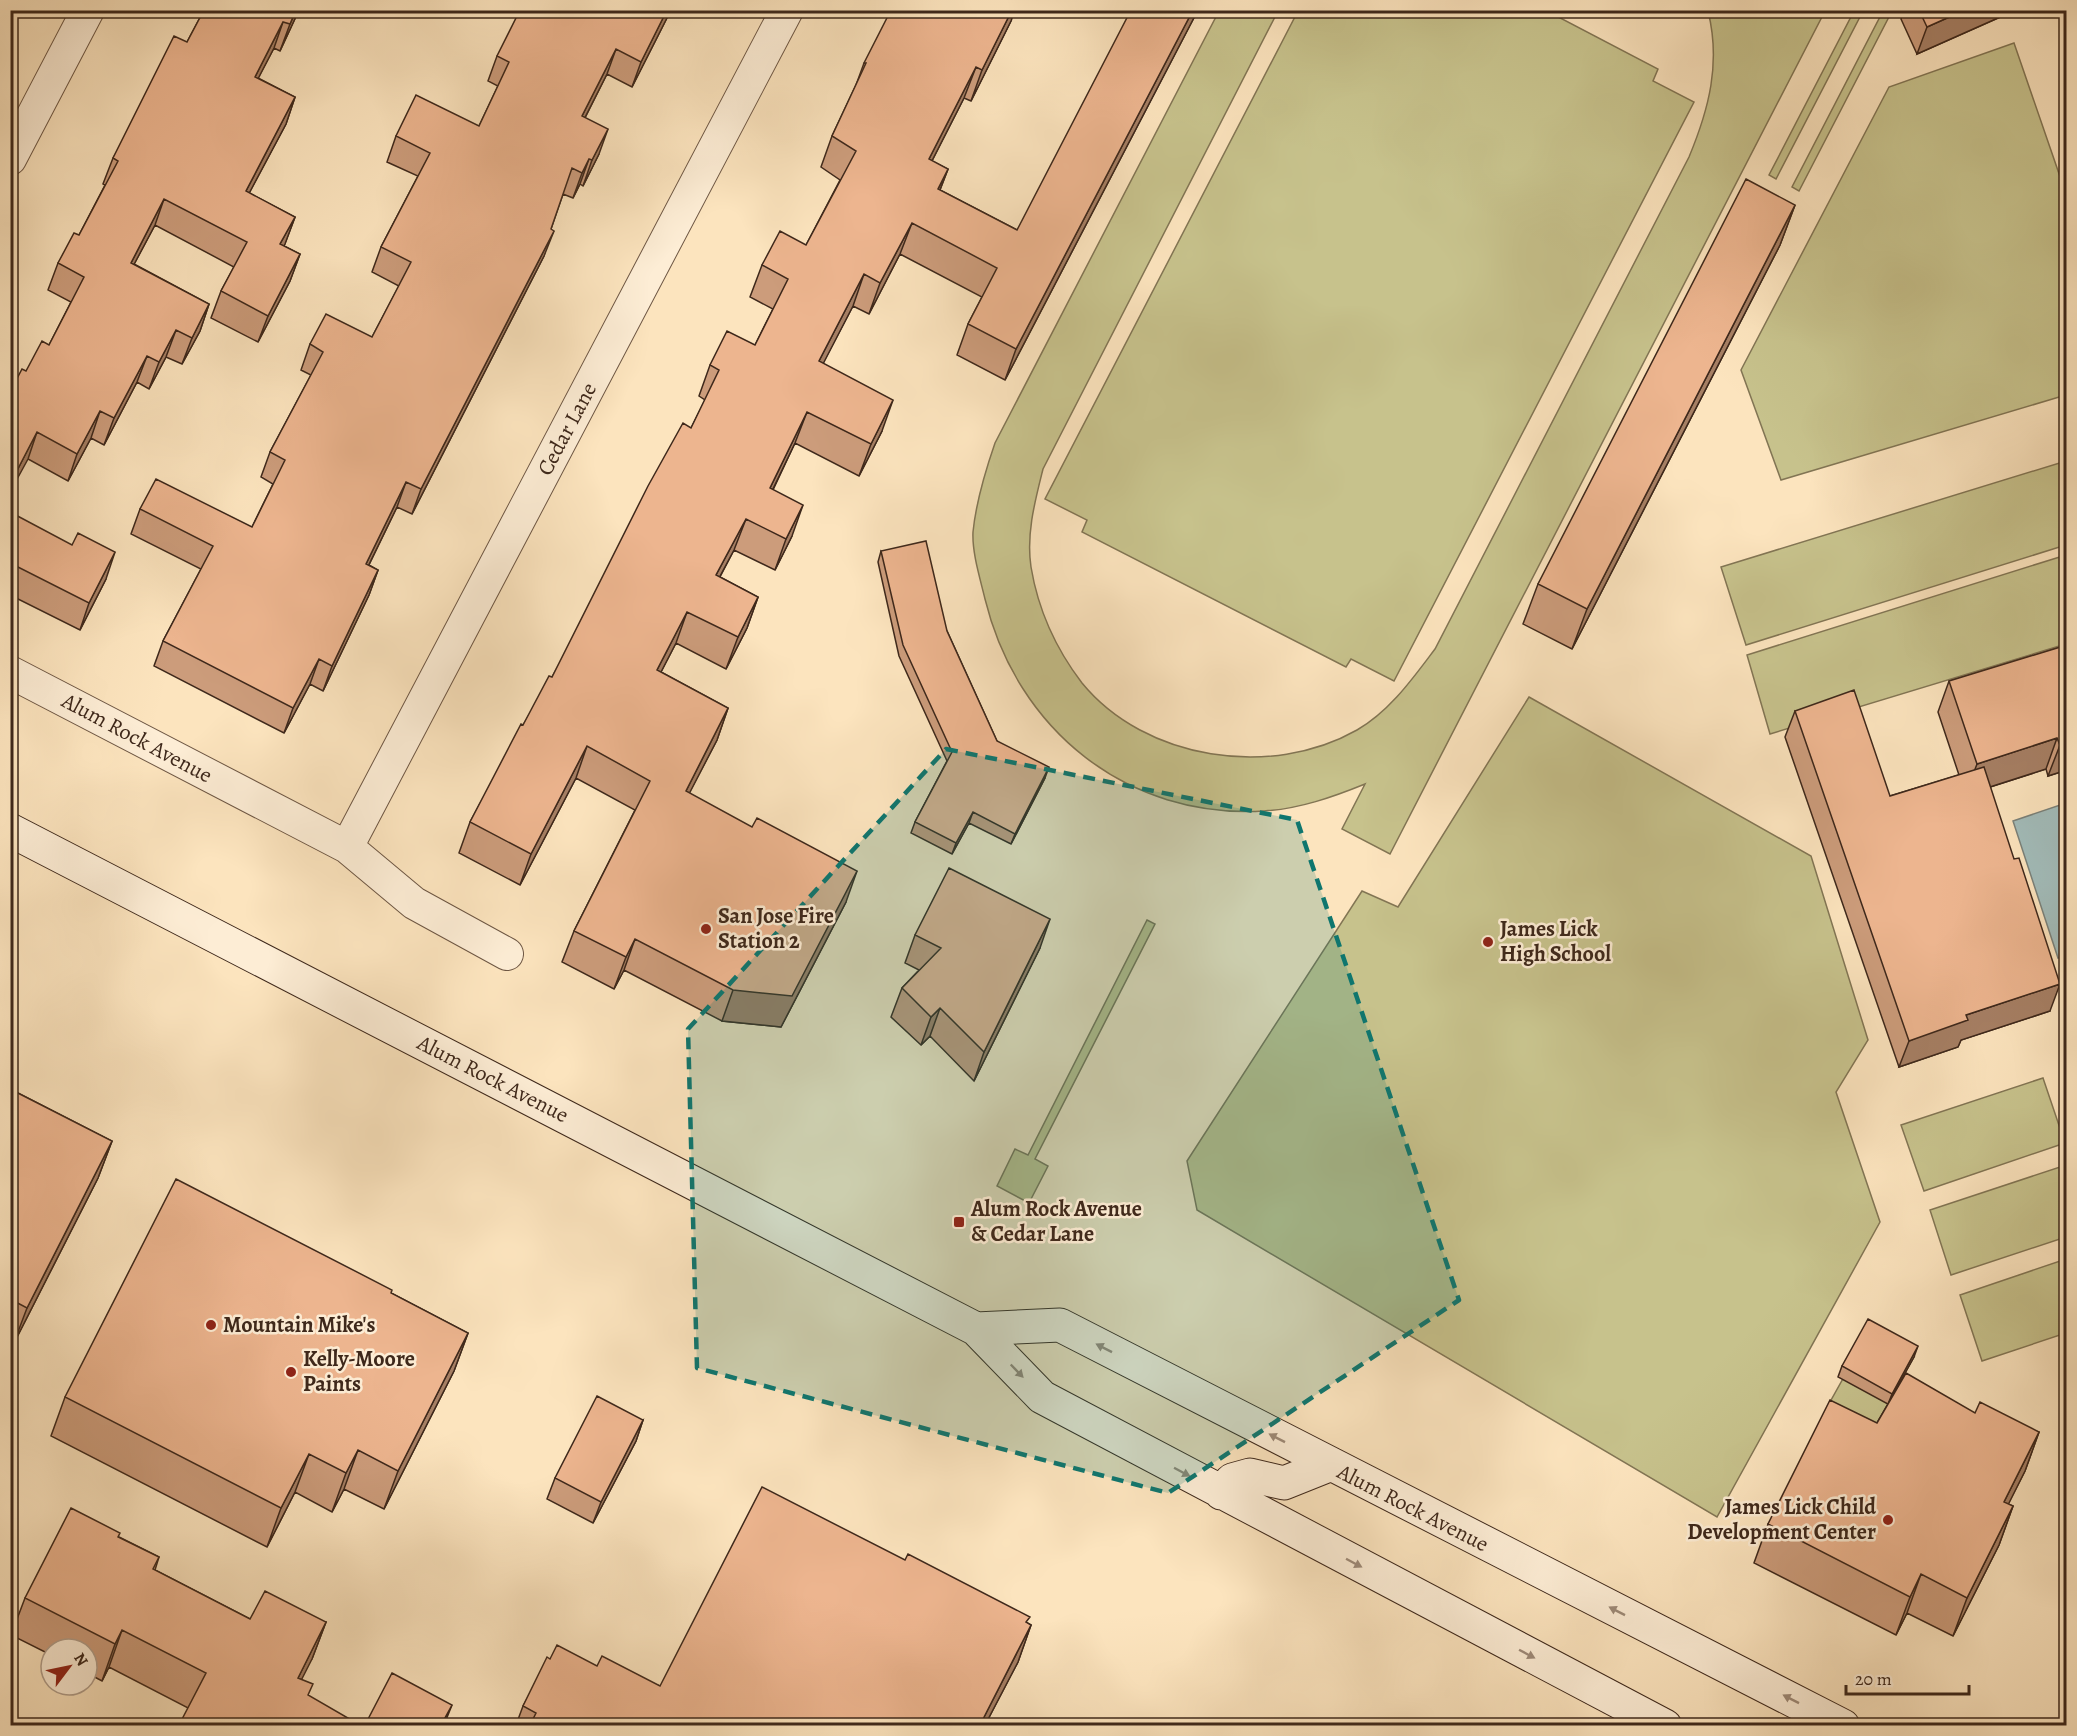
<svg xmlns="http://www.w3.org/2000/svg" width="2077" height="1736" font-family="Alegreya,serif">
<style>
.green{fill:#c7c28c;stroke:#827554;stroke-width:1.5}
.water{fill:#a2bcba;stroke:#7a817a;stroke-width:1.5}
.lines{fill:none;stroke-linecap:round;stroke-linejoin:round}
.minor-casing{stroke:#6e5744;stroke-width:34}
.secondary-casing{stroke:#3e281b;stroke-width:35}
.minor{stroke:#fdedd5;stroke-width:32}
.secondary{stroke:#fdedd5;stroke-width:33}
.wall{fill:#cc9c7b;stroke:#3e281b;stroke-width:1.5}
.shaded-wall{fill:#a67f64;stroke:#3e281b;stroke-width:1.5}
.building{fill:#edb58f;stroke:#3e281b;stroke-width:1.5}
.oneway{fill:#9e8a78}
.marked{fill:#0f766e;fill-opacity:0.2;stroke:#0f766e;stroke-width:4.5;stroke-dasharray:12 8;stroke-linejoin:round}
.poi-dot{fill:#8f2418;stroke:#fdedd5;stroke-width:2}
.labels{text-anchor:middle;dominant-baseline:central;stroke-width:5;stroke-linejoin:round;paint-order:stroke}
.street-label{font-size:22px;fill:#3e281b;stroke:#fdedd5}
.poi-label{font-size:22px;font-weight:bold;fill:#3e281b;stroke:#fdedd5;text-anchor:start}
</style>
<rect width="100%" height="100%" fill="#fce4be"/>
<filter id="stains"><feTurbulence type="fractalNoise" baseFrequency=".00333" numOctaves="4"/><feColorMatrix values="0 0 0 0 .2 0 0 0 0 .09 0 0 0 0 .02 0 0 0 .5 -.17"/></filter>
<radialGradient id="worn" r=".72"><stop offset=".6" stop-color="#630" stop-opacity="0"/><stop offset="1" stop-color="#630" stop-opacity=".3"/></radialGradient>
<!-- green -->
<path class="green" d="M1219,11h59l-235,458c-8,32 -17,65 -12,98 7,42 25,82 51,116 63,77 189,96 275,47 33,-19 56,-52 78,-81l254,-492c20,-48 32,-94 19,-146h53l2,3 2,-3h60l-435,843 -48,-25 23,-45c-32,13 -66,25 -101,27 -137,8 -247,-81 -279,-212 -5,-21 -13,-46 -12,-67 3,-31 12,-60 22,-89z
M1298,11h249l111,58 -5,12 41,21 -300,579 -43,-22 -5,8 -264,-135 5,-12 -42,-21z
M1854,11h9l-87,168 -7,-4z
M1883,11h9l-93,180 -7,-4z
M2014,43l52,151v201l-285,85 -40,-110 148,-283z
M2066,461v84l-320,100 -25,-78z
M2066,555v89l-296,90 -23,-79z
M1529,697l282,159 57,184 -32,52 44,130 -163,295 -520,-307 -10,-49 175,-270 36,16z
M1147,920l8,4 -120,235 13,7 -19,37 -32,-17 18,-37 13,6z
M2043,1078l22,65 -141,48 -23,-66z
M2066,1165v72l-115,38 -21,-65z
M2066,1259v74l-84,28 -22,-66z
M1859,1350l48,27 -29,52 -48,-27z"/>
<!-- water -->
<path class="water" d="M2066,803v153l-8,2 -45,-137z"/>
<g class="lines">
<!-- minor casing -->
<g class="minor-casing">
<path id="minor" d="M10,159l78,-149
M10,672l337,175 67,56 93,51
M347,847l440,-837"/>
</g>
<!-- secondary casing -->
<g class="secondary-casing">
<path id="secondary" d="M10,830l966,499 66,68 623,329
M976,1329l84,-4 783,401
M1221,1493l11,-13 18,-5 34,8 45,-18"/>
</g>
<!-- minor -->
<use href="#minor" class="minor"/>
<!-- secondary -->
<use href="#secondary" class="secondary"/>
</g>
<!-- wall -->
<path class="wall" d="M204,10h95l-19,41 -6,-3 -16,30 37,19 -9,27 -37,69 46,24 -11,29 16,8 -10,27 -32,61 -47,-24 10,-27 13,-24 -79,-42 -21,39 75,40 -9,27 -18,33 -16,-7 -17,32 -12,-7 -33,63 -13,-7 -23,43 -40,-22 -15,-73 36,-41 22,-43 -23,-12 10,-27 21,-28 26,-50 -2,-1 10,-26 74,-116z
M671,10l-39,77 -25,-13 -22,44 14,36 -16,32 -3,-2 -7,14 -10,-4 -12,35 -7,27 -132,258 -15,-7 -28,58 9,5 -9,25 -46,96 -13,-7 -26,49 -130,-67 9,-25 38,-72 -70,-35 9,-25 112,18 21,-43 -12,-7 9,-25 41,-77 -10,-5 9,-26 62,-7 27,-51 -27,-14 9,-25 37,-71 -31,-14 9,-26 83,-10 19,-40 -10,-5 9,-25z
M1198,10l-193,370 -48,-25 11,-31 14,-27 -82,-43 -31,60 -16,-8 -30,57 59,68 -23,45 -64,-33 -22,47 19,46 -17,34 -41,-20 -14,27 38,20 -11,31 -21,41 -50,-26 -15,29 67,36 -11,32 -28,53 157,109 -65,125 -59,-6 -98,-51 -10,19 -52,-27 12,-31 61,-121 -59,-32 -56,107 -61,-32 11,-31 53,-97 29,-48 139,-249 14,-28 -6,-4 11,-31 45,-20 18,-36 -23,-12 12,-32 44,-20 34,-65 -19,-13 11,-31 24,-51 8,-22 147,-42 -40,80 -7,-3 -32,63 16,8 -8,21 77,40z
M1904,10h112l-99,44 -16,-35z
M1795,205l-15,40 -208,404 -49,-25 15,-40z
M10,512l96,67 -26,51 -70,-35z
M881,551l66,80 50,110 48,37 -34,66 -42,-21 -17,31 -41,-21 4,-11 32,-61 -48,-105 -21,-94z
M2067,645v125l-19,6 -2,-7 -56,18 60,224 -89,29 -3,7 -59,20 -114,-330 10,-26 95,85 69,-21 -21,-63 11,-31z
M915,935l125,13 -66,133 -44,-45 -9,9 -30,-28 11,-29 17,-18 -14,-7z
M10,1089l102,52 -14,37 -85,167 -3,-2z
M391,1293l77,40 -14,38 -70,138 -40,-20 -12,23 -37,-20 -28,55 -216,-111 14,-39z
M1914,1357l-21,37 82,19 64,19 -14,39 -17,33 5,2 -14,39 -46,91 -46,-23 -11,22 -142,-72 14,-39 109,-101 11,-19 -50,-27 4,-11z
M643,1420l-7,21 -43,82 -46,-24 8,-21z
M119,1537l40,20 -4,13 95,49 76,3 -14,37 -124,49 -79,-41 -7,14 -15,-8v-24h-36v6l-40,-20 14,-37z
M1027,1623l4,2 -13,37 -33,63h-469l7,-19 27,-47 47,7 63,20z"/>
<!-- shaded-wall -->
<path class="shaded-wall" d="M296,10h3l-19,41 10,-27z
M667,10h4l-39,77 9,-25z
M1012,10h3l-4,11 -40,80 11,-31z
M1193,10h5l-193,370 11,-31z
M1965,10h51l-99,44 10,-27z
M283,22l-9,26 -29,56 10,-27z
M616,49l-9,25 -34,67 9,-25z
M976,67l-12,31 -47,92 12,-31z
M295,97l-9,27 -50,94 10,-27z
M608,129l-9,25 -16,32 9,-26z
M589,159l-9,25 -7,14 9,-25z
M948,169l-12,31 2,-11z
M164,199l-9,26 -34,64 10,-26z
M1795,205l-15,40 -208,404 15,-40z
M295,217l-10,27 -15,27 10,-27z
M912,223l-12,31 -31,60 11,-31z
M554,231l-10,25 -132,258 9,-25z
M300,254l-10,27 -32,61 10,-26z
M864,274l-11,32 -45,87 11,-32z
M209,304l-9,27 -18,33 10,-26z
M176,330l-10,27 -17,32 10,-27z
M147,356l-10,26 -33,63 10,-27z
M893,400l-11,31 -23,45 12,-32z
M100,411l-9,27 -23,43 9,-27z
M807,412l-12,31 -37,77 12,-32z
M37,432l-9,27 -18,33v-8z
M406,482l-9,25 -40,82 9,-25z
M803,505l-11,31 -17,34 11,-31z
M746,519l-12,31 -30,56 12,-31z
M115,552l-9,27 -26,51 9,-27z
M378,570l-9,25 -46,96 9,-25z
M758,597l-11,31 -21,41 12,-32z
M687,612l-11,31 -30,58 11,-31z
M319,659l-9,25 -26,49 9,-25z
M728,708l-11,32 -43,83 12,-32z
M2057,738l-11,31 -81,26 12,-31z
M2067,743v27l-19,6 12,-31z
M587,746l-11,32 -56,107 11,-31z
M1049,767l-4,11 -34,66 4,-10z
M973,812l-4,11 -17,31 4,-11z
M857,871l-11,31 -65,125 -59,-6 11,-31z
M1050,919l-10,29 -66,133 10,-29z
M635,939l-11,31 -10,19 12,-32z
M2060,984l-10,27 -89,29 -3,7 -59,20 10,-26 57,-26z
M940,1008l-10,28 -9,9 10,-28z
M112,1141l-14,37 -85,167 14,-37z
M468,1333l-14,38 -70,138 14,-38z
M1918,1346l-4,11 -26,47 4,-10z
M643,1420l-7,21 -43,82 8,-21z
M2039,1432l-14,39 -35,70 14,-39z
M358,1450l-14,39 -12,23 14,-39z
M309,1454l-14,38 -28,55 14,-39z
M2013,1506l-14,39 -46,91 14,-38z
M1921,1574l-14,39 -11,22 14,-38z
M326,1622l-14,37 -28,55 14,-36z
M1031,1625l-13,37 -33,63h-5z
M122,1630l-13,37 -7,14 13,-37z
M452,1705l-8,20h-3z"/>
<!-- building -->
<path class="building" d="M204,10h92l-6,14 -7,-2 -28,55 40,20 -49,94 49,26 -15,27 20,10 -32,62 -47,-25 26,-49 -83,-43 -33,64 78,41 -17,34 -16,-8 -17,32 -12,-6 -33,62 -14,-7 -23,43 -40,-22 -27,52v-99l3,1 9,-17 4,2 16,-30 7,4 35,-68 -26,-14 16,-30 5,2 39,-74 -5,-3 61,-122 13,6z
M520,10h147l-26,52 -25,-13 -34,67 26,13 -16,31 -3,-1 -7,14 -10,-5 -21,61 3,2 -133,258 -15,-7 -40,82 12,6 -46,96 -13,-7 -26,49 -130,-67 50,-95 -73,-37 16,-30 96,48 33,-67 -15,-8 53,-100 -13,-8 16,-30 46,23 39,-75 -30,-15 49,-94 -34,-17 20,-41 63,31 30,-64 -12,-6z
M891,10h121l-30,60 -6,-3 -47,92 19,10 -10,20 79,41 114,-220h62l-177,339 -48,-25 29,-56 -85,-45 -32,60 -16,-9 -45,87 74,39 -22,44 -64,-32 -37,76 33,17 -17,34 -40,-20 -30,56 42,22 -20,40 -51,-25 -30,58 71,38 -42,83 66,36 5,-9 100,53 -65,125 -59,-6 -98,-51 -9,18 -52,-26 76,-150 -63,-35 -56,108 -61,-32 51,-98 2,1 26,-49 3,1 96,-191 35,-63 8,5 28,-58 -9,-5 17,-34 28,14 33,-66 -26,-14 18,-34 26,14 50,-94 -24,-15 34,-73h-2z
M1919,10h46l-38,17z
M1746,179l49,26 -208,404 -49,-25z
M10,512l62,33 6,-12 37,19 -26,51 -79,-40z
M926,541l21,90 50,110 52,26 -34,67 -42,-22 -17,31 -41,-21 37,-70 -49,-107 -22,-94z
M2067,645v98l-7,2 -3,-7 -80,26 -28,-83z
M1854,690l36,106 94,-29 30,92 5,-1 41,126 -94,31 2,5 -59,21 -114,-330z
M949,868l101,51 -66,133 -44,-44 -9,9 -29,-29 39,-40 -26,-13z
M10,1089l102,52 -85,167 -17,-9z
M176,1179l216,111 -1,3 77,40 -70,138 -40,-21 -12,23 -37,-19 -28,54 -216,-111z
M1868,1319l50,27 -26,48 -50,-28z
M1906,1373l69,40 5,-11 59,30 -35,70 9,4 -46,92 -46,-24 -11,23 -142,-73 62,-124 47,23z
M597,1396l46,24 -42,82 -46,-24z
M762,1487l143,73 3,-6 122,63 -4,5 5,3 -51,100h-450l6,-12 -13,-7 24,-49 3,2 7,-14 40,21 5,-10 58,30z
M71,1508l49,25 -2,4 41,20 -6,12 97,50 15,-28 61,31 -28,56 15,6 -5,11 52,30h-181l27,-52 -84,-43 -7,14 -90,-46z
M392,1673l60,32 -11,20h-76z"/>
<!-- one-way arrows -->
<defs><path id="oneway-solid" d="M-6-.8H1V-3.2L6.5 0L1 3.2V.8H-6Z" transform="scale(1.5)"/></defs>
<g class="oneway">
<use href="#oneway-solid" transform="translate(1104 1348) rotate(-153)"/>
<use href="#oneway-solid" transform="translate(1017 1371) rotate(46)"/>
<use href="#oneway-solid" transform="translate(1277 1438) rotate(-153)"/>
<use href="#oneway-solid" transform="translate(1182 1472) rotate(28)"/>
<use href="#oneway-solid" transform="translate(1354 1563) rotate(28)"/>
<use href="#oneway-solid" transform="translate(1617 1611) rotate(-153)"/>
<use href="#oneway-solid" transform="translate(1527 1654) rotate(28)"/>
<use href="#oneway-solid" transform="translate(1791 1699) rotate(-153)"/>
</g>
<!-- marked area -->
<path class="marked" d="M946,749l351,71 162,480 -291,193 -471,-125 -9,-339z"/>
<!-- markers -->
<g class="poi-dot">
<circle cx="706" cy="929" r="6"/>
<circle cx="1488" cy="942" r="6"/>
<rect x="953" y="1216" width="12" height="12" rx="3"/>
<circle cx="211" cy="1325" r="6"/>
<circle cx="291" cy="1372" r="6"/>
<circle cx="1888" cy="1520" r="6"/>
</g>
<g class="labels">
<!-- street labels -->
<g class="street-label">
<text transform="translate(567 429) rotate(-62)">Cedar Lane</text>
<text transform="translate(137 738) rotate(28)">Alum Rock Avenue</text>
<text transform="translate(493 1079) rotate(27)">Alum Rock Avenue</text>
<text transform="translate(1413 1508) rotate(27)">Alum Rock Avenue</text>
</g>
<!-- poi labels -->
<g class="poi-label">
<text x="718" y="916">San Jose Fire<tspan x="718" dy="25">Station 2</tspan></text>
<text x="1500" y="929">James Lick<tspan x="1500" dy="25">High School</tspan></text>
<text x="971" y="1209">Alum Rock Avenue<tspan x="971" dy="25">&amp; Cedar Lane</tspan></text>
<text x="223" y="1325">Mountain Mike's</text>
<text x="303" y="1359">Kelly-Moore<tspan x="303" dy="25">Paints</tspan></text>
<text x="1876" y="1507" text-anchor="end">James Lick Child<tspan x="1876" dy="25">Development Center</tspan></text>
</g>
</g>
<!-- margin -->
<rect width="2077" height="1736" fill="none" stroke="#fce4be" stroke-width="36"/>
<rect x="12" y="12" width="2053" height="1712" fill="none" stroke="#3e281b" stroke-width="3"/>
<rect x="18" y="18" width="2041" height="1700" fill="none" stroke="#3e281b" stroke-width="1.5"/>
<!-- north arrow -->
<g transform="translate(69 1667) rotate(58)"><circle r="28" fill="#fdedd5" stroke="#b19e8b" stroke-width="1.5"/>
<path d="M0-4.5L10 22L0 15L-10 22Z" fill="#8f2418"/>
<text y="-9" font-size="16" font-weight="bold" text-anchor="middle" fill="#3e281b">N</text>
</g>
<!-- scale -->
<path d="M1846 1685v9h123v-9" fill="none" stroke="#3e281b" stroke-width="3"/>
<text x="1855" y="1685" font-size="18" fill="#3e281b" stroke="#fdedd5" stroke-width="4.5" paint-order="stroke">20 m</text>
<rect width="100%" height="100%" filter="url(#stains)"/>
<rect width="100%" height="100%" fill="url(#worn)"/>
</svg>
